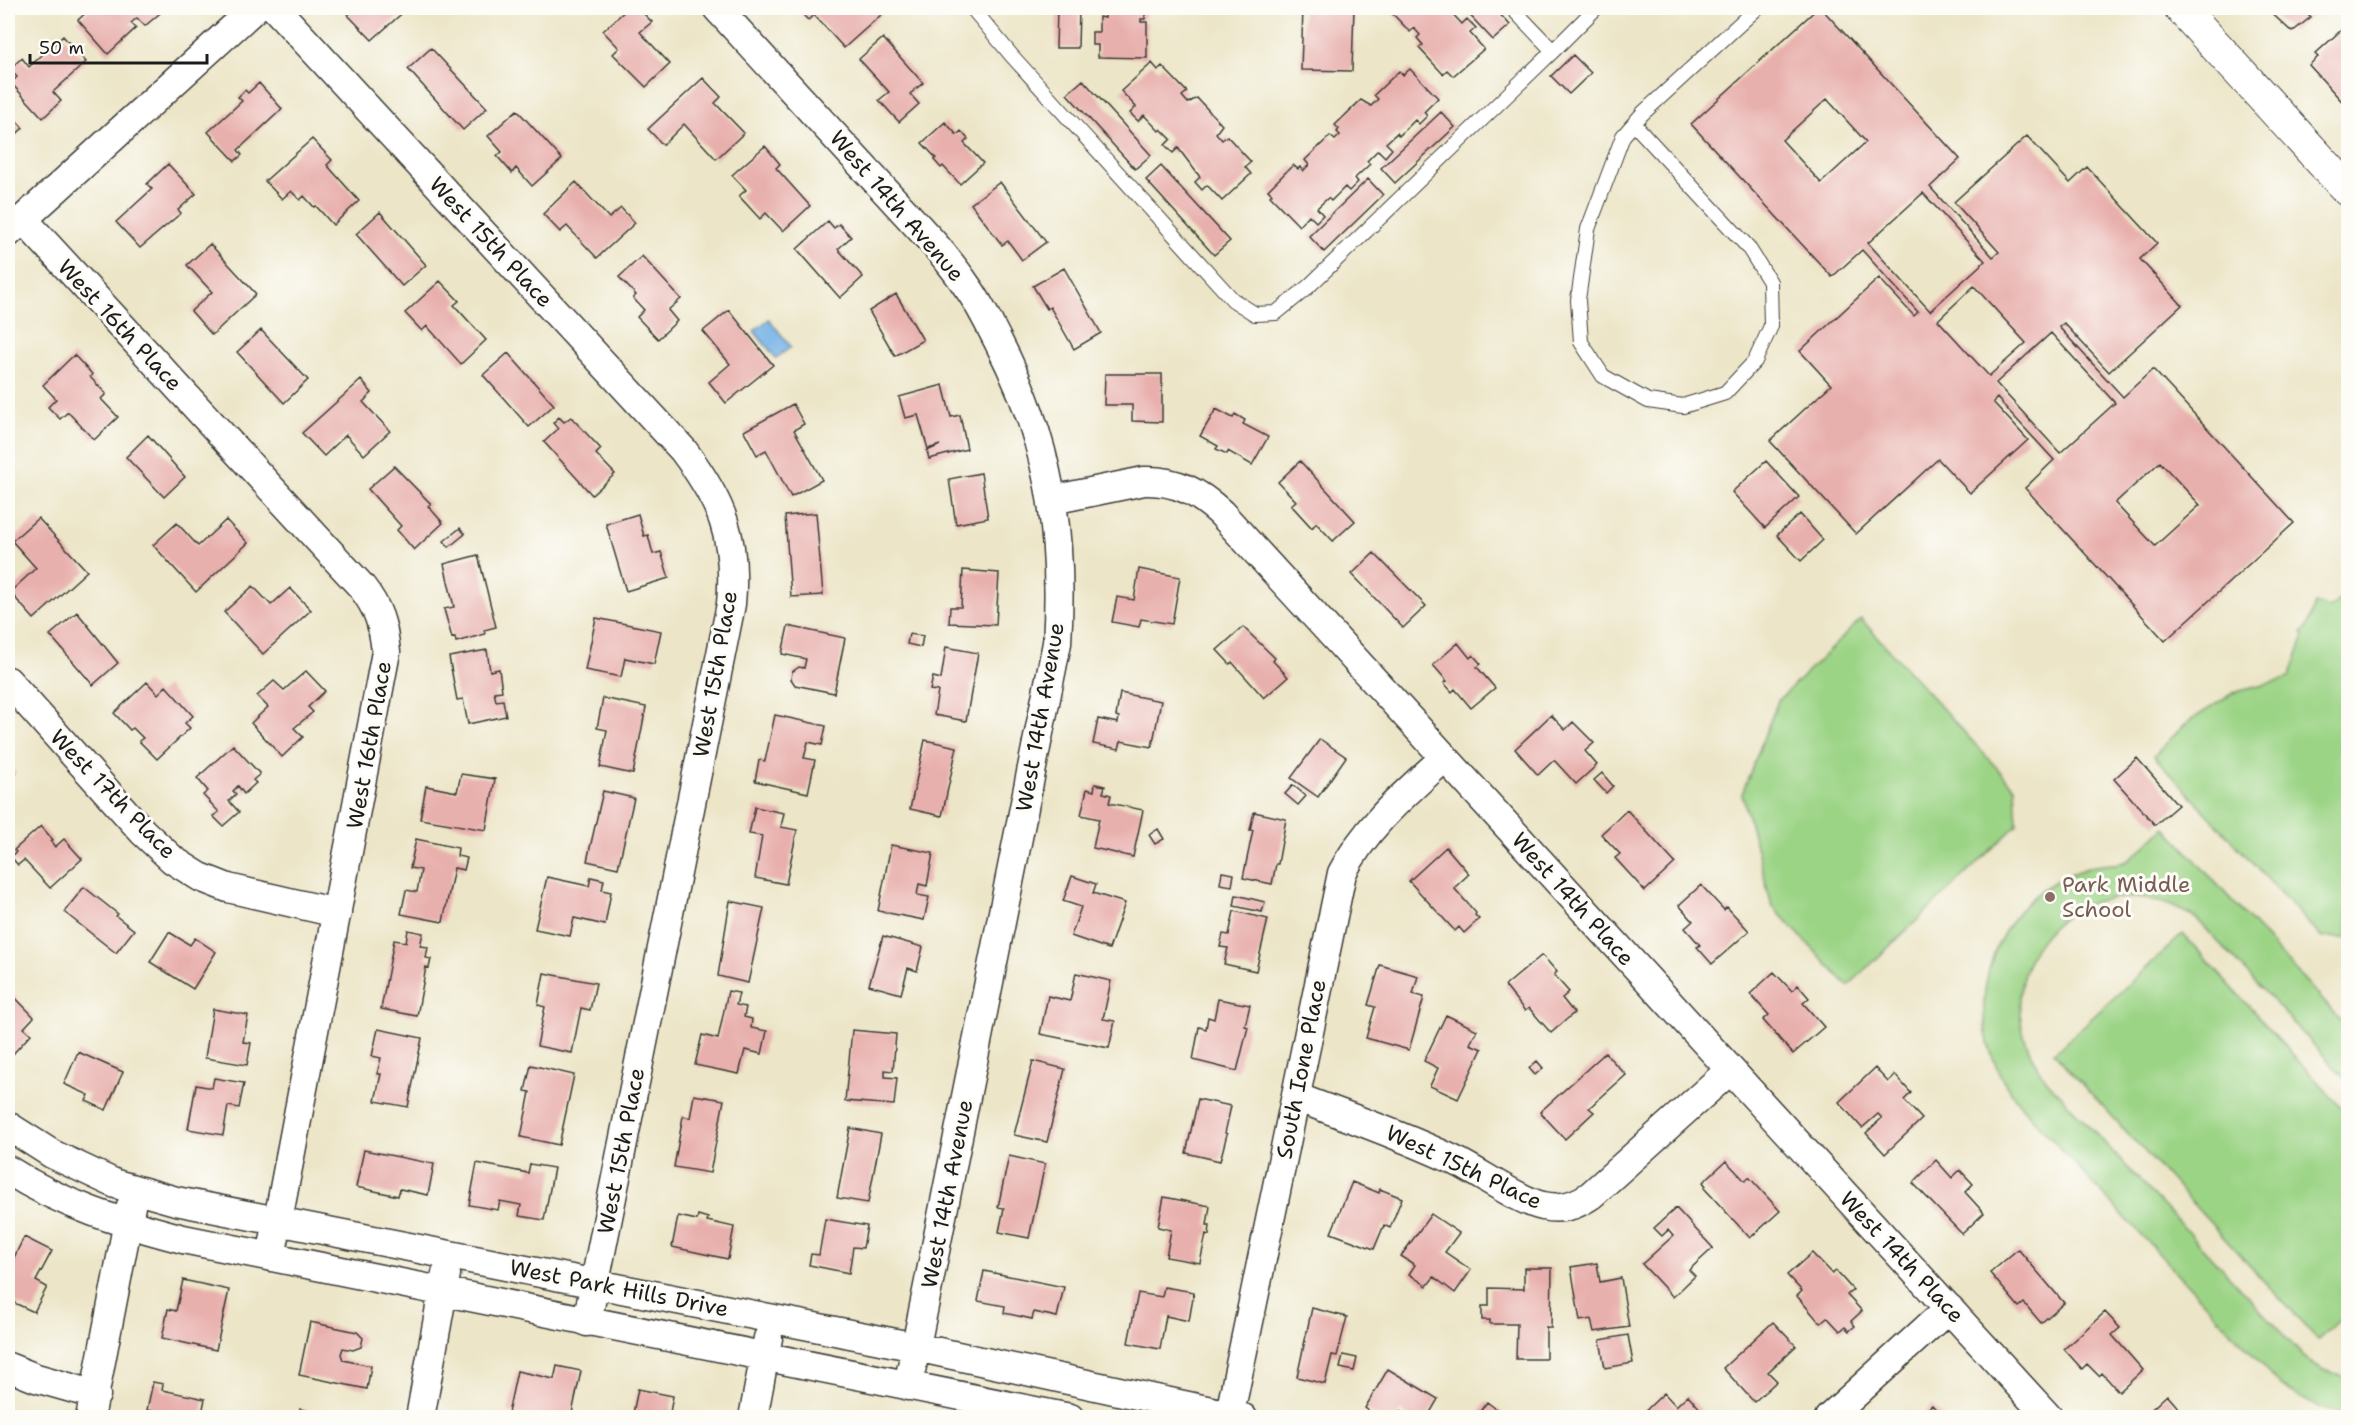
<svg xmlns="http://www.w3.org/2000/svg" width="2356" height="1425" font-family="'Shantell Sans',sans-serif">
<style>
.green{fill:#9cd486;stroke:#5c7851;stroke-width:1.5}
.water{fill:#72b1e5;stroke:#476680;stroke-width:1.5}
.building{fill:#e8b0ad;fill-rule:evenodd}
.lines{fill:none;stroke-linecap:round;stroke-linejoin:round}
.lane-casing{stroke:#3b3a36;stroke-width:16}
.street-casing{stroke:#3b3a36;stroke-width:31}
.secondary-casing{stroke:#3b3a36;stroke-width:35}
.lane{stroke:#fff;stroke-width:14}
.street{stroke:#fff;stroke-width:28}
.secondary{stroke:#fff;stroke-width:33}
.education-dot{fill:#8d6e63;stroke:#fdfcf7;stroke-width:2}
.labels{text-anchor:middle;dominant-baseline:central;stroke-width:6;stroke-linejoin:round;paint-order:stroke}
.street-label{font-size:22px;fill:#1c1c1c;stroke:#fdfcf7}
.education-label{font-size:22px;fill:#785e54;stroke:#fdfcf7;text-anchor:start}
</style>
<rect width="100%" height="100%" fill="#fdfcf7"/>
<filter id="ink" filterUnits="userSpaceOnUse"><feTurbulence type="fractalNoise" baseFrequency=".0167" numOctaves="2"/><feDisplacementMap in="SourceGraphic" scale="12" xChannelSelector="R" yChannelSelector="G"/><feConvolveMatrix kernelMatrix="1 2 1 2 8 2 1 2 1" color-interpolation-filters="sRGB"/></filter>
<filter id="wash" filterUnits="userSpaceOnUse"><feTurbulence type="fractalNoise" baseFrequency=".008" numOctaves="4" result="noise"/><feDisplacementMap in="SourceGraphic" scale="24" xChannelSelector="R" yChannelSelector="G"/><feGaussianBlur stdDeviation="1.35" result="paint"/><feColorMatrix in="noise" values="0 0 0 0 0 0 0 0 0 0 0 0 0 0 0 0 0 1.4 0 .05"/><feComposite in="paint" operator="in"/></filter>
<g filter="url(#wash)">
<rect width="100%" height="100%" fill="#ece5c7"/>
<!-- green -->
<path class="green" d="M2348,591v347l-27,-1 -167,-181 31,-32 48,-31 56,-15 15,-42 -2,-3 4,-3 9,-27 15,5z
M1861,619l154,169 2,37 -169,161 -76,-80 -30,-112 36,-93z
M2165,827l183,201v54l-151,-163c-117,-73 -232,54 -149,163l257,276 17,11 26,9v37c-25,-3 -47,-16 -67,-30l-259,-278c-10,-13 -19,-25 -25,-39 -30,-64 -7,-144 52,-183 13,-8 28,-14 42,-18 9,-3 29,-2 36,-6 13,-8 26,-23 38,-34z
M2183,934l165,181v197l-30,28 -264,-287z"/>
<!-- water -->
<path class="water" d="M769,319l22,28 -15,11 -22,-27z"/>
<g id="blocks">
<!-- building -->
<path class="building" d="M91,8h75l-21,18 -8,-8 -6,5 5,5 -28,26 -30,-34z
M356,8h52l-36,32 -24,-25z
M628,8h10l14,14 -12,10 30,32 -24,23 -33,-33 6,-6 -16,-17z
M796,8h80l6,6 -38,34 -30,-33 -6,5z
M1057,8h22l-1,40h-22z
M1105,8h47v2h-7v9h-4v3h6v36l-49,-1v-12h-6v-13h7v-15l6,1z
M1303,8h51l-2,63 -51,-1z
M1387,8h62l-1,1 14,15 5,-5 9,9 -6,5 14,16 -31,27 -6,-6 -4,4 -24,-26 4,-3 -6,-7 3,-3 -6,-7 -4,4z
M1463,8h31l16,17 -17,15z
M1818,8h3l139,151 -30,28 63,70 6,-5 -45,-50 73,-66 43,47 17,-16 70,76 -17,16 42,46 -73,67 -45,-49 -5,4 64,70 30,-28 141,154 -129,118 -140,-153 29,-28 -57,-62 -4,4 35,38 -58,53 -32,-34 -82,75 -86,-93 61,-56 -31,-34 79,-73 35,38 4,-4 -56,-62 -30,27 -141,-153zM1827,99l39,43 -45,41 -39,-43zM1923,193l62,68 -55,50 -62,-68zM1974,286l52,57 -37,33 -51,-56zM2051,333l64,70 -55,50 -64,-70zM2160,462l40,43 -45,41 -40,-43z
M2266,8h47l-6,5 4,4 -19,15z
M2348,24v84l-39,-43 9,-8 -3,-3z
M63,36l23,26 -33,30 8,9 -18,17 -32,-35 6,-6 -8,-8 13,-11 7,9z
M883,38l40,45 -13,11 9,10 -20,18 -20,-22 10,-8 -30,-33z
M431,48l56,60 -24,22 -55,-61z
M1573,55l18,18 -22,21 -18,-18z
M1152,63l6,7 4,-4 25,26 -5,4 6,7 9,-5 25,27 -6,8 6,7 5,-4 24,26 -6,5 6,7 -29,27 -15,-16 -5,5 -7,-8 5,-5 -22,-29 -5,5 -8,-8 6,-6 -10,-10 -2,2 -15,-16 -6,6 -8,-8 6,-6 -15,-16z
M1410,69l28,29 -14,14 3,4 -8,8 -4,-4 -16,16 -2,-3 -11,10 6,6 -7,8 -7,-7 -11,11 3,3 -15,14 3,4 -9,9 -4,-4 -14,14 -3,-3 -11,10 6,7 -7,7 -7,-7 -10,11 -29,-30 2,-2 -4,-4 25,-25 5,4 2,-2 3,4 6,-6 -4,-5 25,-24 5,4 5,-5 -3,-3 2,-3 -4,-4 26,-25 10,6 7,-7 -4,-4 25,-24 4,4z
M703,78l18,19 -6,6 29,30 -28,26 -32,-35 -21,21 -15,-16z
M1083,80l68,75 -16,14 -68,-75z
M259,83l23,26 -44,41 4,5 -7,6 -27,-29 34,-31 -4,-4 7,-7 3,3z
M517,110l45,49 -30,27 -16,-18 -4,5 -15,-17 5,-4 -14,-16z
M8,111l15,17 -15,14z
M1441,112l14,15 -60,56 -14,-15z
M945,122l12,13 4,-4 7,8 -4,4 19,20 -23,21 -17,-18 -2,2 -7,-8 2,-2 -14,-15z
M312,139l20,21 -5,5 32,36 -26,24 -17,-19 -2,1 -10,-11 -4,4 -9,-9 -9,8 -17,-18z
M765,146l15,18 -4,4 34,38 -27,25 -17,-18 -6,6 -21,-23 7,-6 -14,-15z
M168,164l28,30 -18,16 3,3 -41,35 -24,-26 36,-33 -5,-5z
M1161,166l69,75 -16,14 -68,-75z
M1368,179l15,16 -59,57 -15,-16z
M576,182l33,36 12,-10 14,15 -38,35 -30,-32 -7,6 -17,-18z
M1000,182l46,60 -24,18 -14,-19 -6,4 -31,-41z
M380,212l46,53 -24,21 -46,-52z
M828,221l6,7 5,-4 12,13 -13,12 25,28 -23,21 -43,-49z
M210,244l46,50 -44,41 -21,-24 21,-19 -25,-27z
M642,256l39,43 -13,11 9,11 -19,18 -21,-22 7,-7 -11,-12 3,-3 -17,-18z
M1064,268l37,65 -27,16 -24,-42 -3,2 -14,-23z
M440,281l19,20 -5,4 32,35 -25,24 -34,-38 -5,5 -17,-18z
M896,294l27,46 -28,16 -26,-45z
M729,310l44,55 -47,38 -17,-21 21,-18 -27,-33z
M261,330l47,50 -24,23 -47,-51z
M508,353l46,52 -25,22 -46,-52z
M74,355l18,19 -2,3 16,17 -5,5 17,18 -24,23 -26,-28 -8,7 -12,-12 8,-8 -13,-14z
M1105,374h57v48l-30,-1v-16h-28z
M361,380l11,13 -9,9 27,29 -26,24 -18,-20 -22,21 -22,-23z
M943,385l8,32 9,-2 7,34 -38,10 -2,-8 13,-6 -12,4 -10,-34 -13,3 -6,-21z
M793,404l11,20 -10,6 28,50 -31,17 -25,-47 -9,5 -13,-24z
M1216,409l17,9 2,-4 10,6 -2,4 25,13 -16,28 -24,-14 -1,3 -11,-5 2,-3 -18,-10z
M559,417l5,5 7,-5 30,32 -5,5 19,20 -23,21 -48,-53 14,-13 -5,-6z
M148,435l37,42 -21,20 -38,-40z
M1300,461l55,60 -22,20 -17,-18 -4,5 -21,-23 5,-4 -18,-19z
M1766,461l33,36 -34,31 -33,-36z
M394,466l37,38 -3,2 15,17 -29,27 -17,-20 4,-4 -33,-37z
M981,473l7,45 -32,6 -7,-45z
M816,513l7,82 -32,2 -6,-81z
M638,514l6,22 4,-1 5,19 8,-2 8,26 -43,13 -20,-67z
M1800,514l23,26 -22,21 -24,-26z
M38,518l49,53 -53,48 -24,-27 26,-24 -24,-27z
M226,520l22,23 -52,49 -43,-47 24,-22 21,23z
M460,528l5,6 -16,13 -5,-6z
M1374,553l52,53 -23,22 -51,-54z
M478,555l18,72 -12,3 1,4 -29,8 -1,-5 -3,1 -8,-29 10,-2 -10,-43z
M1139,569l41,8 -8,47 -31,-5 -2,8 -27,-5 5,-25 17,3z
M963,570l36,3 -3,52 -47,-2 1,-16h11z
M253,586l18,19 19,-17 21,22 -48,44 -39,-42z
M77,612l41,51 -25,22 -43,-50z
M596,618l65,13 -7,33 -29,-6 -4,19 -36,-7z
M788,626l57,12 -11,55 -39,-8 -4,-6 1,-7 7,-5 5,1 2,-9 -24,-5z
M1243,627l32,31 -2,3 15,16 -24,21 -32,-36 -2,2 -13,-14z
M909,634l14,2 -2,11 -14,-3z
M1458,643l12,15 3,-3 8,9 -4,3 18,21 -24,20 -16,-19 -3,3 -8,-9 3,-2 -14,-16z
M946,647l32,6 -12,68 -32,-6 4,-24 -8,-1 3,-13 8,2z
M487,650l3,21 9,-2 3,22 -8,1 2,9 7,-1 3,16 -38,8 -5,-25 -6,1 -8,-43z
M306,671l19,20 -17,16 5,5 -19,16 9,9 -21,20 -31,-34 17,-16 -11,-11 17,-15 10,9z
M147,682l11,12 8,-8 27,30 -8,7 5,5 -33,31 -18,-18 4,-3 -10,-10 -3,2 -16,-17z
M1120,693l41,8 -9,46 -31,-6 -2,8 -26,-5 5,-25 20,4 1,-6 -3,-1z
M603,698l43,9 -13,67 -33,-7 7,-37 -10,-2z
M775,715l51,11 -4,19 -14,-3 -4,16 11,2 -7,33 -53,-12 4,-21 6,1z
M1551,715l14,15 8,-8 21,21 -9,8 12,14 -21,19 -22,-24 -16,15 -23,-26z
M1320,739l26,18 -28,40 -27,-19z
M925,740l32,7 -15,69 -32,-7z
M233,745l27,29 -7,6 3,3 -12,11 -6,-8 -5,5 3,3 -7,7 10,11 -16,14 -10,-10 6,-4 -16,-17 5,-4 -11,-13z
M2137,758l41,47 -23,20 -41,-46z
M8,764l8,9 -8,8z
M1602,773l11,13 -7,7 -12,-13z
M461,774l34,5 -9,51 -66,-11 6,-33 31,6z
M1095,784l10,2 -2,7 8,2 -2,8 34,7 -10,47 -40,-9 6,-29 -18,-4 6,-26 7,2z
M1293,785l13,11 -8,9 -13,-11z
M603,791l31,7 -16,70 -31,-7z
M755,807l29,6 -3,14 16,3 -11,54 -31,-6 7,-42 -13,-2z
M1627,810l48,53 -30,28 -30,-33 5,-4 -19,-20z
M1254,812l32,7 -8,45h-2l-4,20 -29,-6 10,-48h-3z
M41,826l12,14 -2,2 4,5 9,-8 18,20 -32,29 -26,-28 -6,5 -7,-8 5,-5 -2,-2z
M1158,829l6,10 -9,5 -6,-9z
M416,839l42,9 -1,8 10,2 -3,12 -10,-2 -11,54 -42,-8 5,-24 11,2 4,-22 -11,-2z
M891,845l42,8 -6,33 -8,-2 -2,11 12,2 -5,23 -46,-9z
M1446,847l23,27 -15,14 22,25 -1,2 4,4 -15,14 -5,-6 -4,4 -46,-50z
M1222,872l12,2 -2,12 -12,-2z
M1072,876l24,8 -3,9 32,10 -16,46 -38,-13 10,-29 -18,-6z
M547,877l42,9 2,-9 13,3 -2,10 9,2 -6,33 -31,-7 -4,18 -35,-7z
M1701,885l23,25 3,-3 22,24 -37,33 -15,-17 3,-2 -15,-17 8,-7 -14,-16z
M84,887l34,27 -2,2 18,14 -18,23 -52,-41z
M1236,895l29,7 -3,10 -28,-6z
M730,901l34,7 -16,75 -30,-7z
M1234,911l34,8 -12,52 -32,-7 4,-16 -8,-1 3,-13 6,1z
M408,930l15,3 -3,13 8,1 -2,11 5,1 -2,9 -3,-1 -9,49 -36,-7 13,-69 12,2z
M169,932l21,13 5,-7 21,14 -23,37 -43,-27z
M883,936l40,11 -6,24 -9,-3 -7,26 -32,-9z
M1542,955l15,17 -3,3 15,17 -7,6 12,15 -23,20 -22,-25 -4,3 -20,-25z
M1380,965l38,11 -5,18 11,3 -15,53 -43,-12 9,-31 -7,-2z
M1774,972l18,19 6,-6 11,13 -6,5 21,24 -31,27 -30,-34 6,-5 -19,-21z
M544,973l52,10 -6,27 -9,-2 -9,45 -35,-7 8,-39 -7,-2z
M1076,973l35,8 -8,38 12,2 -6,27 -69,-14 8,-38 22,5z
M8,990l26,27 -10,11 7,6 -19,21 -4,-4z
M728,991l11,2 -3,12 10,2 -2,10 8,2 -1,9 16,3 -5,23 -17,-4 -6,24 -44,-9 7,-30 16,4z
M1218,999l32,6 -5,21 3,1 -11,44 -44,-11 6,-33 7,2 2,-12 6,2z
M213,1009l35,6 -5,27 8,1 -4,22 -42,-7z
M1446,1015l31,15 -7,14 12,5 -24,50 -28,-13 8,-18 -14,-7z
M378,1029l44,9 -14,69 -33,-6 6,-27h-4l4,-16 -9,-2z
M852,1030l44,4 -3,37 -8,-1v7l12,1 -3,27 -49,-4z
M78,1052l45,20 -17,38 -20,-9 3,-6 -25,-11z
M1605,1053l21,22 -37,33 5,4 -29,27 -25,-27z
M1033,1061l32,8 -18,73 -33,-7z
M1537,1061l6,7 -8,7 -6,-7z
M531,1065l43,10 -15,70 -38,-8 9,-45 -5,-1z
M1875,1068l13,14 7,-7 16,18 -7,7 18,19 -37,35 -19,-21 16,-15 -4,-4 -16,14 -23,-26z
M214,1078l30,5 -5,25 -11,-2 -5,29 -35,-6 8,-44 16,3z
M694,1095l30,5 -14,73 -36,-6 9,-51 7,2z
M1198,1099l33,7 -6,27 2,1 -7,27 -34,-8z
M850,1128l31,6 -13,69 -31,-5z
M364,1150l70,14 -6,31 -28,-6 -2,7 -42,-9z
M1009,1156l36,8 -16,74 -30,-6 5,-24 -6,-1z
M1936,1160l16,18 8,-8 13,14 -8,8 19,21 -22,21 -49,-51z
M1726,1161l19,20 4,-4 31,34 -30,27 -46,-50 2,-2 -3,-4z
M477,1163l51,10 2,-9 24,4 -10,52 -25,-4 2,-11 -21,-4 -2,9 -29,-5z
M1352,1182l27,11 1,-4 22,9 -12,30 -6,-3 -10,24 -43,-16z
M1164,1197l46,9 -3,19h3l-1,10 -3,-1 -6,29 -34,-6 5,-27 -13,-3z
M1676,1208l37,40 -24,22 6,6 -22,21 -31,-33 31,-28 -5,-6 -6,6 -8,-8z
M1431,1214l28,19 -14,19 26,18 -16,23 -21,-16 -7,9 -18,-12 6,-9 -14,-9z
M698,1215l10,3 -1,3 27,6 -6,32 -56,-12 6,-31 19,4z
M825,1219l42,7 -4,22 -10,-1 -4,26 -40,-8 2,-11 8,1z
M24,1237l28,14 -16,30 11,6 -13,25 -26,-12v-30z
M2018,1249l46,54 -23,20 -17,-20 -5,4 -29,-34z
M1812,1253l20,21 4,-3 17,19 -6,5 15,16 -11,10 4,5 -6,5 -4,-4 -5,4 -13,-14 -7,6 -23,-27 5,-5 -15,-16z
M1597,1263l3,19 21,-4 8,49 -35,5 -3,-13 -11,2 -9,-54z
M1524,1268h28l-1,60 -5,-1v32h-30l1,-35h-27v-4h-8v-14h7v-18l35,1z
M984,1271l80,16 -7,30 -23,-5 -2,7 -28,-6 1,-7 -27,-5z
M183,1280l46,10 -13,60 -54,-12 6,-29 8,2z
M1164,1287l30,5 -5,29 -23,-5 -6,33 -32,-6 10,-50 24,4z
M1312,1308l35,9 -10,39 -5,-1 -7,29 -28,-7z
M2105,1312l15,16 -8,7 31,35 -24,22 -17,-19 -3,3 -12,-12 -5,5 -18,-20z
M310,1322l47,10 6,6 -2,9 -8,3 -10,-2 -2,6 2,6 28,6 -4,23 -68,-14z
M1773,1322l23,24 -28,26 9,9 -23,21 -31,-34z
M1628,1335l5,28 -28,5 -5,-28z
M1343,1355l14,3 -3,13 -14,-3z
M557,1366l24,5 -10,47h-41l-22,-5 9,-42 37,8z
M1388,1369l50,30 -11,19h-17l-10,-7 -4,7h-17l-14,-10z
M153,1382l10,2 -1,6 43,9 -4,19h-38l1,-5 -17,-3z
M638,1389l35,7 -4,22h-37z
M1664,1393l12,13 12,-11 20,23h-63l-3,-4z
M2167,1395l20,23h-45z
M1487,1402l21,16h-33z
M1932,1405l12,13h-26z
M300,1409l34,8v1h-35z"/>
</g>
</g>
<g filter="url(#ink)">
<use href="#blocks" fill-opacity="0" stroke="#3b3a36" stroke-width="1.5"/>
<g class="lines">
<!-- lane casing -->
<g class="lane-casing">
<path id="lane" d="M972,8l40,48 221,244 22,14 21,-1 32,-26 245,-236 -41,-43
M1553,51l43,-43
M1634,124l114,123 22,35 1,44 -16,35 -30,32 -42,13 -35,-5 -45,-25 -22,-34 -3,-42 10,-71 35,-93 20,-23 114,-105"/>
</g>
<!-- street casing -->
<g class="street-casing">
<path id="street" d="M275,8l408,442c39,52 54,88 48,154l-144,718
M717,8l218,237c11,13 22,26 31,40 13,17 22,37 32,56 51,99 66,191 59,302l-149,743
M23,219l338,367c18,23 22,38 25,66l-115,605
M8,233l247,-225
M1052,500l92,-19c32,-1 54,11 77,32l828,905
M8,681l135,151 30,28 27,17 28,11 109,25
M1296,1097c55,21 110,40 162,65 22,11 63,40 85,44 17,4 34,-1 48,-11l139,-125
M8,1126l44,28 64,30 60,17 740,146 327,71
M8,1170c54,35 114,53 175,69l887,179
M8,1367l28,11 60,17
M90,1418l41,-212
M420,1418l26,-144
M753,1418l15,-80
M1229,1418l113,-545c24,-47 64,-80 102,-115
M1829,1418l120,-110"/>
</g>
<!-- secondary casing -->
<g class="secondary-casing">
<path id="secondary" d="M2181,8l167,182"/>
</g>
<!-- lane -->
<use href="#lane" class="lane"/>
<!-- street -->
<use href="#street" class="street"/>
<!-- secondary -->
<use href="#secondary" class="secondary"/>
</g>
</g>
<!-- markers -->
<circle class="education-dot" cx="2050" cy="897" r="6"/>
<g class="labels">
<!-- street labels -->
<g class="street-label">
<text transform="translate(897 206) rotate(49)">West 14th Avenue</text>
<text transform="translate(491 242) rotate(47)">West 15th Place</text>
<text transform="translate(120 325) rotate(47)">West 16th Place</text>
<text transform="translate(715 674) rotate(-80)">West 15th Place</text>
<text transform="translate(1040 717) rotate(-80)">West 14th Avenue</text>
<text transform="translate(369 745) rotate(-80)">West 16th Place</text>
<text transform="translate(113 794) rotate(46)">West 17th Place</text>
<text transform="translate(1573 899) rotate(48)">West 14th Place</text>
<text transform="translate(1301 1069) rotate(-79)">South Ione Place</text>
<text transform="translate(621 1151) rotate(-79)">West 15th Place</text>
<text transform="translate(1464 1167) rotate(25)">West 15th Place</text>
<text transform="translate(947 1194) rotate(-79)">West 14th Avenue</text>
<text transform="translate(1902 1257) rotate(47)">West 14th Place</text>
<text transform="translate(619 1288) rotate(11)">West Park Hills Drive</text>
</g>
<!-- education labels -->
<g class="education-label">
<text x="2062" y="884">Park Middle<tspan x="2062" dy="25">School</tspan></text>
</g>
</g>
<!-- margin -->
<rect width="2356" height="1425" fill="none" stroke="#fdfcf7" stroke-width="30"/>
<!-- scale -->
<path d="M30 54v9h177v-9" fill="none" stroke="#1c1c1c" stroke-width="3"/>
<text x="39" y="54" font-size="18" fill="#1c1c1c" stroke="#fdfcf7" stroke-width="4.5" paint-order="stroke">50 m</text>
</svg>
